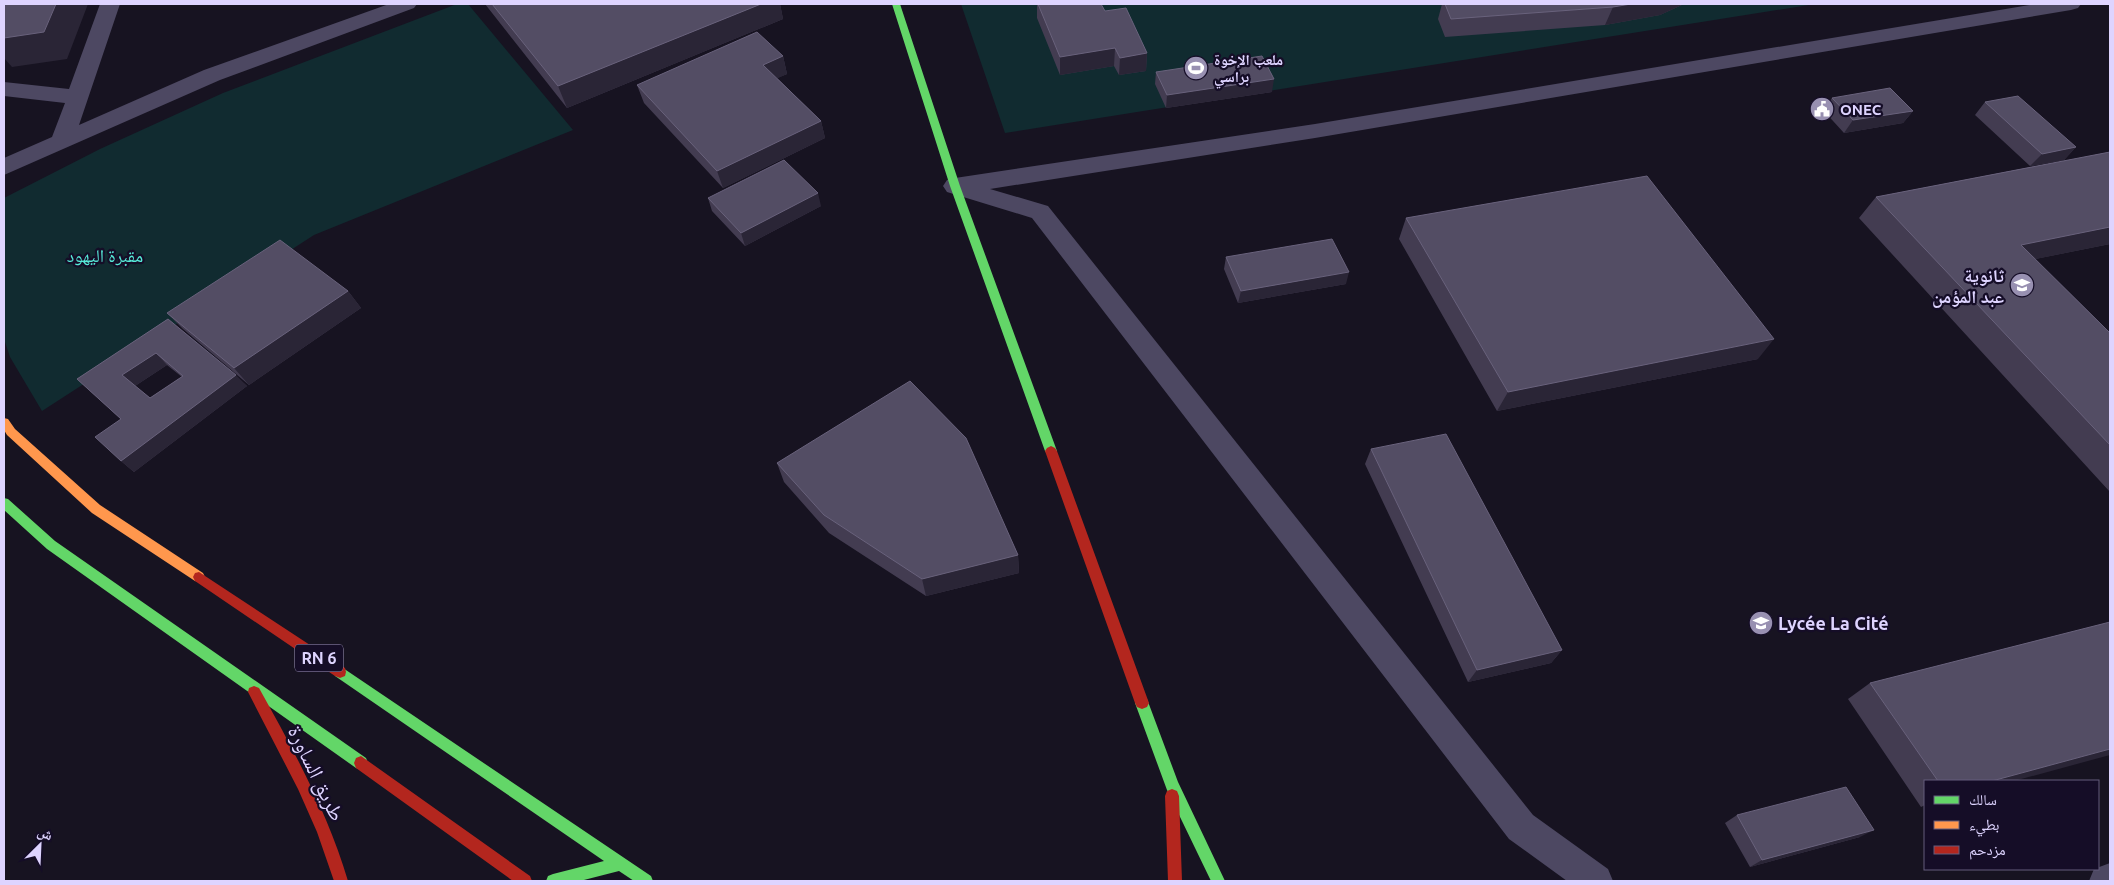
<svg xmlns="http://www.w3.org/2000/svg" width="2114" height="885" font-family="Ubuntu,'Noto Naskh Arabic',sans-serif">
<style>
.green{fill:#112b30}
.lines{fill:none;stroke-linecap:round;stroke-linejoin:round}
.street{fill:#4d4862;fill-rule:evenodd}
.fast{fill:#63d668;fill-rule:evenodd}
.slow{fill:#ff974d;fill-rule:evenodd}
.jam{fill:#b3261e;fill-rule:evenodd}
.wall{fill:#433c51;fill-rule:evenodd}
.shaded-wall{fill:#2a2536}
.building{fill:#534d64;stroke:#69627c;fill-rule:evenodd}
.labels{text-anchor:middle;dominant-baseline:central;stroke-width:4.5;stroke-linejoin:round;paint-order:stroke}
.far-poi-label{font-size:15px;font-weight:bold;fill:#ded4ff;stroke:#150d27;text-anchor:start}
.shield{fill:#150d27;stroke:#a298be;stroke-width:1}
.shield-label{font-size:16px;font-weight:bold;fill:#ded4ff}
.park-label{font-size:18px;fill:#56e9d7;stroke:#150d27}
.poi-label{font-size:18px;font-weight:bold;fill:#ded4ff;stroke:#150d27;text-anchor:end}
.near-street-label{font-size:21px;fill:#ded4ff;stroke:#150d27}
</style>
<rect width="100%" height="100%" fill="#171321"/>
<!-- green -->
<path class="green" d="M457,4h11l105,126 -259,105 -272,176 -32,-54 -6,-18v-141l96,-49 123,-56z
M961,4h854l-810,129z"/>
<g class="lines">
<!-- street -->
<path class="street" d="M100,4h20l-41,121 125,-55 185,-66h28l-3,4 -194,72 -216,95v-17l48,-21 13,-34 -61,-7v-14l65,7z
M2036,4h45l-3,4 -7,2 -756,128 -325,51 58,17 485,609 75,54 5,12h-46l-58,-42 -477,-621 -85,-26 -4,-6 4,-6 8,-2 360,-54z
M2110,863v18h-21l5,-12z"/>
<!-- fast -->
<path class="fast" d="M892,4h8l60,182 97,265 -2,3h-8l-2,-3 -95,-265z
M4,498l4,1 47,42 311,217 2,5 -2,5 -5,2 -5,-2 -309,-219 -43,-39z
M340,666l311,210 2,5h-19l-15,-10 -39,10h-34l2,-5 5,-2 51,-13 -269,-185 -1,-4 1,-4z
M1142,697l5,2 31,83 47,99h-14l-44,-91 -32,-87 2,-4z"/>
<!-- slow -->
<path class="slow" d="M4,418l4,1 7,10 85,76 103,68 2,4 -2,4 -4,1 -4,-1 -103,-68 -85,-78 -3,-5z"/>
<!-- jam -->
<path class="jam" d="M1051,446l4,2 2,3 92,252 -2,4 -5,2 -5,-2 -2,-4 -90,-252 2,-3z
M199,572l146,96 1,4 -1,4 -5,2 -5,-2 -140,-95 -2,-4 2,-4z
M254,686l5,2c34,61 69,125 89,193h-14l-17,-49 -19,-43 -50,-97 1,-4z
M361,756l169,120 2,5h-19l-157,-113 -2,-5 2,-5z
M1172,789l5,2 2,5 3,85h-14l-3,-85 2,-5z"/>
</g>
<!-- wall -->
<path class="wall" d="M485,4h295l3,15 -216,89z
M1037,4h64l4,7 42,42 -1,18 -27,4 -5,-9 -54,9 -23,-57z
M1442,4h242l-24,11 -55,10 -160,12 -7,-18z
M783,56l4,18 -10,4 44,43 4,17 -102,50 -79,-85 -7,-18z
M1156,72l116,20 -106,16 -11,-24z
M1832,98l81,13 -10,12 -59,10 -21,-23z
M1985,102l91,45 -12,13 -34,6 -55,-51z
M2110,152v92l-75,15 75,74v159l-251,-274 17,-21z
M708,198l113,8 -76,40 -33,-35z
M1406,218l352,141 -261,52 -98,-172z
M1226,257l120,27 -108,19 -14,-34z
M348,291l13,17 -112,77 -66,-56 -16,-16z
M168,319l79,67 -113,86 -13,-11v-42l-44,-40zM167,365l15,12 -32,21 -15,-12z
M1371,449l191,201 -11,13 -83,19 -103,-218z
M777,463l241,92 1,18 -93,23 -97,-63 -45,-51z
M1870,683l144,98h-89v24l-4,2 -73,-108z
M1737,815l123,22 -110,30 -25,-44z"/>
<!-- shaded-wall -->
<path class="shaded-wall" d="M56,4h32l-21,55 -55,8 -8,-9v-20z
M761,4h19l3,15 -216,89 -9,-22z
M1631,4h53l-24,11 -55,10 8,-18z
M1115,48l-1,18 -54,9v-18z
M1147,53l-1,18 -27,4 1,-17z
M783,56l4,18 -20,9 -4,-18z
M1274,79l-2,13 -106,16 1,-13z
M1913,111l-10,12 -59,10 9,-13z
M821,121l4,17 -102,50 -6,-17z
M2076,147l-12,13 -34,6 12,-12z
M818,193l3,13 -76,40 -4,-13z
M2110,227v17l-109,22 20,-21z
M1349,272l-3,12 -108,19 3,-12z
M348,291l13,17 -112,77 -15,-17z
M1774,339l-16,20 -261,52 11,-19z
M156,353l11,12 -32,21 -13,-11z
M236,375l11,11 -113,86 -13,-11z
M1018,555l1,18 -93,23 -4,-17z
M1562,650l-11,13 -83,19 9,-12z
M2110,749v6l-96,26h-22z
M1874,830l-14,7 -110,30 12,-7z"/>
<!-- building -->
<path class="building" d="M4,4h52l-12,28 -40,6z
M492,4h269l-203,82z
M1038,4h63l4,7 21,-3 21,45 -27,5 -5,-10 -55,9z
M1445,4h186l-18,3 -162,12z
M757,32l26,24 -20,9 58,56 -104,50 -80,-86z
M1262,56l12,23 -107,16 -11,-23z
M1890,88l23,23 -60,9 -21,-22z
M2018,96l58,51 -34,7 -57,-52z
M2110,152v75l-89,18 89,88v112l-234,-248z
M784,160l34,33 -77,40 -33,-35z
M1647,176l127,163 -266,53 -102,-174z
M1332,239l17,33 -108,19 -15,-34z
M280,240l68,51 -114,77 -67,-55z
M168,319l68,56 -115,86 -26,-24 26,-18 -44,-40zM156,353l27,23 -33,22 -28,-23z
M910,381l56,57 52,117 -96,24 -98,-64 -47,-52z
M1446,434l116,216 -85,20 -106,-221z
M2110,622v127l-118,32h-54l-68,-98z
M1846,787l28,43 -112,30 -25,-45z"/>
<!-- icons -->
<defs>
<g id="stadium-disc" transform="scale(1.25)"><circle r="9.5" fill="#9890b1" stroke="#150d27"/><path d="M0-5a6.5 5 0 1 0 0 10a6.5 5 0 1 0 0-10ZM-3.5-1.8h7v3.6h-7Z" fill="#fff"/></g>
<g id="civic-disc" transform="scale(1.25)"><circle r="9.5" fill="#9890b1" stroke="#150d27"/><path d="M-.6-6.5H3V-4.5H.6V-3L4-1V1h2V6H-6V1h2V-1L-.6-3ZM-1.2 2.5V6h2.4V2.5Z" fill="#fff"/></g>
<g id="school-disc" transform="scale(1.25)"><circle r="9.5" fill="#9890b1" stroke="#150d27"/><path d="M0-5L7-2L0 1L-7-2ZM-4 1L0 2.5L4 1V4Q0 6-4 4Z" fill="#fff"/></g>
</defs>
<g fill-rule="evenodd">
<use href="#stadium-disc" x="1196" y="68"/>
<use href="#civic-disc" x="1822" y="109"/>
<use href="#school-disc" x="2022" y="285"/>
<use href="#school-disc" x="1761" y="623"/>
</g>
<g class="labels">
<!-- far-poi labels -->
<g class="far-poi-label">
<text x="1214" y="59">ملعب الإخوة<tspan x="1214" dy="17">براسي</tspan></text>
<text x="1840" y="109">ONEC</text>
</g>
<!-- shield labels -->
<rect class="shield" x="295" y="644.5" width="48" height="27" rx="4"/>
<g class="shield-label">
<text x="319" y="658">RN 6</text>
</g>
<!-- park labels -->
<g class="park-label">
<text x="105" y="255">مقبرة اليهود</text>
</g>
<!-- poi labels -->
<g class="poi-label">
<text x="2004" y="275">ثانوية<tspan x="2004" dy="21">عبد المؤمن</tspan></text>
<text x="1778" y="623" text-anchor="start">Lycée La Cité</text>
</g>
<!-- near-street labels -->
<g class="near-street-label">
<text transform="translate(317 773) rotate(64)">طريق الساورة</text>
</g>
</g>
<!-- border -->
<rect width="2114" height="885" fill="none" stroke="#ded4ff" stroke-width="10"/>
<!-- legend -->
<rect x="1924" y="780" width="175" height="90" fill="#150d27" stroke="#655d7d"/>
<rect x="1934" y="796" width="25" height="8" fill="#63d668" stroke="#655d7d"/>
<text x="1969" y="805" font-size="15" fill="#ded4ff">سالك</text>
<rect x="1934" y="821" width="25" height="8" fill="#ff974d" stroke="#655d7d"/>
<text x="1969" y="830" font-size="15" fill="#ded4ff">بطيء</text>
<rect x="1934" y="846" width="25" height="8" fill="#b3261e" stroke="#655d7d"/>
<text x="1969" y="855" font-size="15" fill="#ded4ff">مزدحم</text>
<!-- north arrow -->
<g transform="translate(40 845) rotate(24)" stroke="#150d27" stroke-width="4" paint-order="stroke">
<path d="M0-4L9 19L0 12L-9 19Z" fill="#ded4ff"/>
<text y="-8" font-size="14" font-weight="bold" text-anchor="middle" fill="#ded4ff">ش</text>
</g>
</svg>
